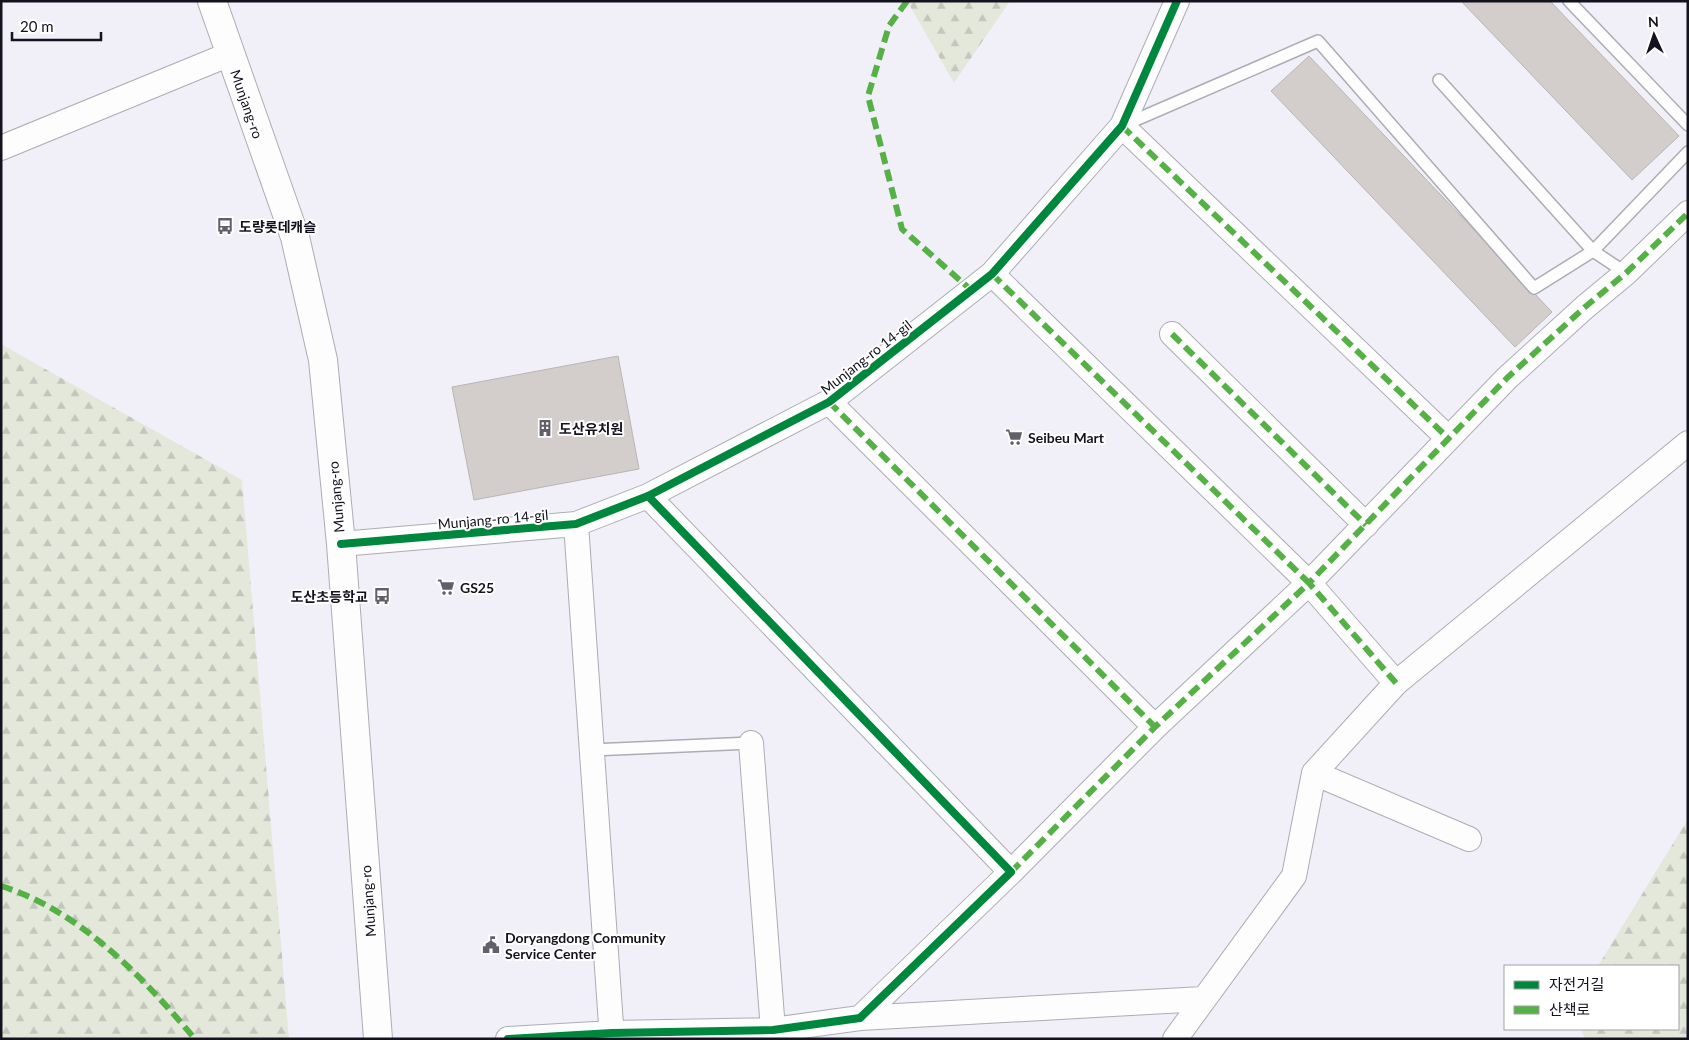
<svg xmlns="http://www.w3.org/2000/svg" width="1689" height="1040" font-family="Lato,'Noto Sans KR',sans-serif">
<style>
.forest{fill:url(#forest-firs)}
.building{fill:#d3cecc;stroke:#b9b5b3}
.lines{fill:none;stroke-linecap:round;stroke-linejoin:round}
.service-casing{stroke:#adacb5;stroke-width:14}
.minor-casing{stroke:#adacb5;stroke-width:26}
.tertiary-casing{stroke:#adacb5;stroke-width:30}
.service{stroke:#fdfdfe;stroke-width:11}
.minor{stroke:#fdfdfe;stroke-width:24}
.tertiary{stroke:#fdfdfe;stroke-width:28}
.quiet{stroke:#55b145;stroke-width:6;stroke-dasharray:12 6;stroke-linecap:butt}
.cycleway-casing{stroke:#fff;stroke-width:11}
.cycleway{stroke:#00873e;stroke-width:8}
.labels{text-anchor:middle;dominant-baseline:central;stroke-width:4;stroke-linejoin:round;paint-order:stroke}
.street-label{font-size:14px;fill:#14121e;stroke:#fff}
.poi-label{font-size:14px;font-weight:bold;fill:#14121e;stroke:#fff;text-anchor:start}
</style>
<defs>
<pattern id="forest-firs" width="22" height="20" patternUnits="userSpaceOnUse" patternTransform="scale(1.25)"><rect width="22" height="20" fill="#e4e8db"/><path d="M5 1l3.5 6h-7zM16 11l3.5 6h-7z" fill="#c3c6bc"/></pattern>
</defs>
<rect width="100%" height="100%" fill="#f1f0f8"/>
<!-- forest -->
<path class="forest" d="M907,1h103l-56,82z
M1,344l241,136 47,559h-288z
M1688,819v220h-103l-4,-10h97v-63h-80z"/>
<!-- building -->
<path class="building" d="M1461,1h89l129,135 -47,44z
M1309,56l243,256 -37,35 -244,-256z
M618,356l21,113 -165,31 -22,-113z"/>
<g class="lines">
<!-- service casing -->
<g class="service-casing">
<path id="service" d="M1569,1l119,124
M1439,80l154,171 33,22
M1124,125l194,-84 216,247 59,-37 95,-99
M592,750l159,-7"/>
</g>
<!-- minor casing -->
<g class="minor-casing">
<path id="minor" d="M1122,126l325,311
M1,148l229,-94
M992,274l317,309 -154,144 -144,145
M1172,334l194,191
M829,402l326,325
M576,524l36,515
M341,544l235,-20 72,-28 181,-94 163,-128 130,-148 55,-125
M1396,683l-87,-100 198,-205 78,-71 41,-34 62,-60
M751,743l22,287
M1314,773l155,66
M860,1018l343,-19
M508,1039l104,-6 161,-3 87,-12 151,-146 -363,-376
M1175,1039l119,-163 20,-103 82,-90 292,-240"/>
</g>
<!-- tertiary casing -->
<g class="tertiary-casing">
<path id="tertiary" d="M212,1l83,236 28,123 18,184 37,495"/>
</g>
<!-- service -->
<use href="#service" class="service"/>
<!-- minor -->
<use href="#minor" class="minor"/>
<!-- tertiary -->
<use href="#tertiary" class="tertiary"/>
<!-- quiet -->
<path class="quiet" d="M907,1l-18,25 -21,70 34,133 69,61
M1122,126l325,311
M992,274l317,309 -154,144 -144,145
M1172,334l194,191
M829,402l326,325
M1396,683l-87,-100 198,-205 78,-71 41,-34 62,-60
M1,886c78,24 143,92 194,153"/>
<!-- cycleway casing -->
<g class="cycleway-casing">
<path id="cycleway" d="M341,544l235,-20 72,-28 181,-94 163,-128 130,-148 55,-125
M508,1039l104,-6 161,-3 87,-12 151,-146 -363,-376"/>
</g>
<!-- cycleway -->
<use href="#cycleway" class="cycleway"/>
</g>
<!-- icons -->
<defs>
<g id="bus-bare" transform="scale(1.35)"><path d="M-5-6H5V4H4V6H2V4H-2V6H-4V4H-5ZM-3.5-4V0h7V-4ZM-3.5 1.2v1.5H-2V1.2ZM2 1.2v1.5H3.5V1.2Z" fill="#61606a" stroke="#fff" stroke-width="2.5" paint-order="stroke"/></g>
<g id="building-bare" transform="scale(1.35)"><path d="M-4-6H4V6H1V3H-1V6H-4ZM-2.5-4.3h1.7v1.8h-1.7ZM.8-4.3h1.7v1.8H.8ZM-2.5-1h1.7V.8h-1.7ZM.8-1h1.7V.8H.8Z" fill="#61606a" stroke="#fff" stroke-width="2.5" paint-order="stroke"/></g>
<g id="supermarket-bare" transform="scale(1.35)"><path d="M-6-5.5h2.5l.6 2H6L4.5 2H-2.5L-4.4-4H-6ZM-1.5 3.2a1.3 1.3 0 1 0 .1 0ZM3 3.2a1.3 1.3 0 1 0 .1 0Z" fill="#61606a" stroke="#fff" stroke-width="2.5" paint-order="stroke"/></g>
<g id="civic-bare" transform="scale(1.35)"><path d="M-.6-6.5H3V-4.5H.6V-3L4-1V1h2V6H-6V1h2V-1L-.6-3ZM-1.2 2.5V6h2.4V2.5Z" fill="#61606a" stroke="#fff" stroke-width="2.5" paint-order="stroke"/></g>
</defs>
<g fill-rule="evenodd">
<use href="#bus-bare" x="225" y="226"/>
<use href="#building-bare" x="545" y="428"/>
<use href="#supermarket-bare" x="1014" y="437"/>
<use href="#supermarket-bare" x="446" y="587"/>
<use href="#bus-bare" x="382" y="596"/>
<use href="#civic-bare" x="491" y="945"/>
</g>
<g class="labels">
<!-- street labels -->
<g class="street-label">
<text transform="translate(247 104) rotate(71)">Munjang-ro</text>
<text transform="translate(866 357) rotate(-38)">Munjang-ro 14-gil</text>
<text transform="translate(336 497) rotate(-95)">Munjang-ro</text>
<text transform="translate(493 519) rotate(-5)">Munjang-ro 14-gil</text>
<text transform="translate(368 901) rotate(-94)">Munjang-ro</text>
</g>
<!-- poi labels -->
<g class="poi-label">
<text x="239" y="226">도량롯데캐슬</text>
<text x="559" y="428">도산유치원</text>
<text x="1028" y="437">Seibeu Mart</text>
<text x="460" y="587">GS25</text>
<text x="368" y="596" text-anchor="end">도산초등학교</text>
<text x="505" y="937">Doryangdong Community<tspan x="505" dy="16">Service Center</tspan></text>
</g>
</g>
<!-- border -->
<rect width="1689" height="1040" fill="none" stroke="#14121e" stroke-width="5"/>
<!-- legend -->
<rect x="1504" y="965" width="175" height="65" fill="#ffffff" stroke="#a1a0a5"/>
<rect x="1514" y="981" width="25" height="8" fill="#00873e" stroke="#a1a0a5"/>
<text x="1549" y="990" font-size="15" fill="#14121e">자전거길</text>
<rect x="1514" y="1006" width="25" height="8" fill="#55b145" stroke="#a1a0a5"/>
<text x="1549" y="1015" font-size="15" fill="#14121e">산책로</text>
<!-- north arrow -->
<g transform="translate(1654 35) rotate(357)" stroke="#ffffff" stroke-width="4" paint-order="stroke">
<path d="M0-4L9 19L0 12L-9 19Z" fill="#14121e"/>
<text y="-8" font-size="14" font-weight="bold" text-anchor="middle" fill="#14121e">N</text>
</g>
<!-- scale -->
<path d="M12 32v8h89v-8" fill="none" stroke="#14121e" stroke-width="2.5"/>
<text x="20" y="32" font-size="15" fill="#14121e" stroke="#ffffff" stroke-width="4" paint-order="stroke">20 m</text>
</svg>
